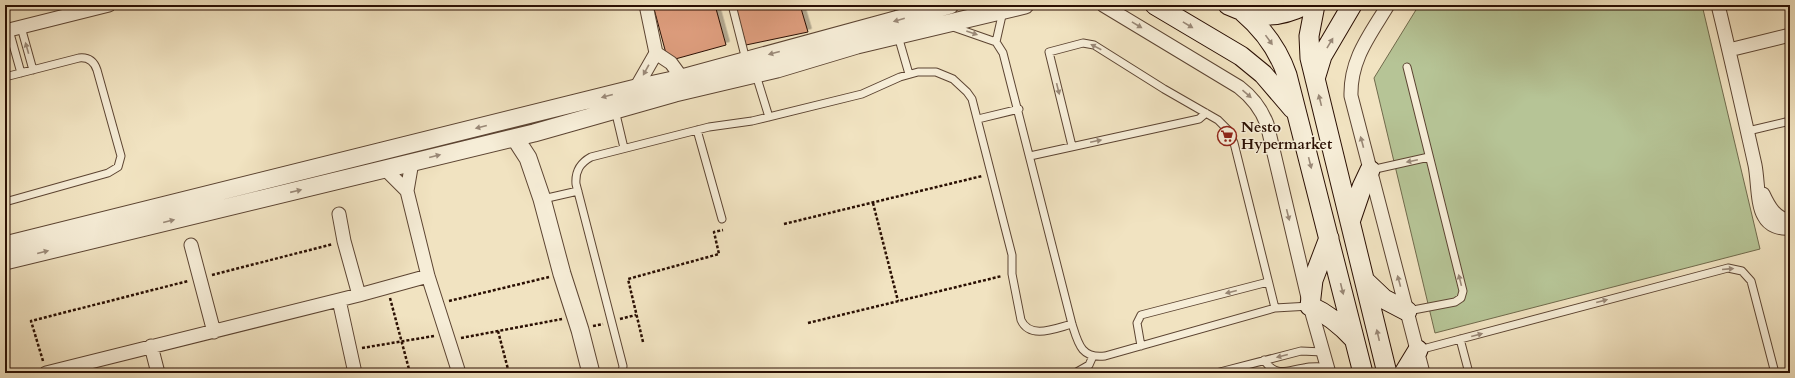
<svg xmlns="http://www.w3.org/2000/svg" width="1795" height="378" font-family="Cardo,serif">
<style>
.green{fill:#b6c496;stroke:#706a4c}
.building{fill:#dc9c7b;stroke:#2a0f03;filter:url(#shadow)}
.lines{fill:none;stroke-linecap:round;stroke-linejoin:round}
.service-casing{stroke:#5c4432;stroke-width:9}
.minor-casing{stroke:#5c4432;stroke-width:15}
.tertiary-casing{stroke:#5c4432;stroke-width:19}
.secondary-casing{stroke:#2a0f03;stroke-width:21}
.path{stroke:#2a0f03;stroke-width:2.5;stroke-dasharray:3 2;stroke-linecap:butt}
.service{stroke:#f6edd7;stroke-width:7}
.minor{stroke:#f6edd7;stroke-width:13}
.tertiary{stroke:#f6edd7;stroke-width:17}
.secondary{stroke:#f6edd7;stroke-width:19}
.oneway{fill:#9a8978}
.labels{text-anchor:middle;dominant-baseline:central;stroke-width:3;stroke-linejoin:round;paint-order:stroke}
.poi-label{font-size:15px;font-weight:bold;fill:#2a0f03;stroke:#f6edd7;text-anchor:start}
</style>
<defs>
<filter id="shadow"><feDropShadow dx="3.5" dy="-3.5" stdDeviation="0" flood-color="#0004"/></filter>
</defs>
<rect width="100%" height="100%" fill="#f1e3c1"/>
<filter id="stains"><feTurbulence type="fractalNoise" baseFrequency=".005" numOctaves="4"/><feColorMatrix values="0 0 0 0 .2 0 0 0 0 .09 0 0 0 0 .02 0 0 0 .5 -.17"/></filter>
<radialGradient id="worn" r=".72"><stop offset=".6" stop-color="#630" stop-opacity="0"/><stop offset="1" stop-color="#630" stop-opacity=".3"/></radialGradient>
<!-- green -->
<path class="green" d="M1419,5h283l58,244 -325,84 -61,-255z"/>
<!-- building -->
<path class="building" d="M653,5h62l11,40 -58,16z
M735,5h65l8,27 -62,13z
M893,5h39l-37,8z"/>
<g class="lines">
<!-- service casing -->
<g class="service-casing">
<path id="service" d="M732,5l14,55
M21,27l12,43
M953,27l43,15 7,11 69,271c6,19 9,35 33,32l170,-48 35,-2
M9,30l12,43
M898,36l11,38
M996,42l7,-31
M1407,67l56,224 -2,7 -6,4 -47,9
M756,75l13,42
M5,77l74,-19c9,-1 15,3 18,12l24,86 -3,11 -10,6 -103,29
M615,110l9,38
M978,119l41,-10
M697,130l25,89
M1748,131l42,-10
M1072,146l-23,-94 34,-9 11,2 70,44 54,31 10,10 6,13 41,165
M1030,156l169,-37 7,-6
M1371,170l58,-13
M543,199l35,-8
M1460,339l9,34
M1141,346l-4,-23 4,-8 127,-33
M1419,350l309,-82 14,3 9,10 24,92
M1264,360c12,18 23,10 40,8 7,-2 16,-1 23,-1
M622,373l1,-7 -47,-182c-1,-13 4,-21 15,-27l118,-30 43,-6 110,-27 38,-17 18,-5h18l17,7 14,13 5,7 40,156v19l9,46c9,20 35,8 51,4
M1075,373l14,-8 4,-9
M1216,373l85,-22 22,1"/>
</g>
<!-- minor casing -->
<g class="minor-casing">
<path id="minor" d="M1103,5l136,82c13,10 22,21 28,37l43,182 19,67
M1388,5c-18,30 -38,54 -37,91l72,277
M1718,5c13,53 25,107 37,160 3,15 2,40 9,51 5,10 16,13 26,12
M5,31l104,-26
M1729,50l61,-15
M656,53l15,10 11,15
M636,88l20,-35 -10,-48
M412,162l-5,29 21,85 31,97
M385,169l22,22
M1763,194c6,13 12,24 27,27
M339,214l5,27 15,54
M191,245l23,87
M339,300l16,73
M151,346l7,27
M46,373l313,-78 69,-19"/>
</g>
<!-- tertiary casing -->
<g class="tertiary-casing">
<path id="tertiary" d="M515,138l13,20 14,41 20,75 18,56 11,43
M5,245l631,-157 46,-10 268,-73
M5,261l529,-128 141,-40 102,-24 80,-24 168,-40"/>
</g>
<!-- secondary casing -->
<g class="secondary-casing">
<path id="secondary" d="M1155,5l86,51 22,18 30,35
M1228,5c28,13 49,14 77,0
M1315,5l-6,31 1,22 77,315
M1243,12c20,17 35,37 44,63l76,298
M1315,79l7,-23 30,-51
M1350,222l12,-35 8,-17
M1329,238l-16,42 -3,26c18,8 31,19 44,33
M1365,281l19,18 23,12
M1404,373l14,-23"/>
</g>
<!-- path -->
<path class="path" d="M816,5v1
M873,203l25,98
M784,224l198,-48
M212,275l121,-31
M390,298l20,75
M449,301l100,-24
M620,319l16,-4
M808,323l194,-47
M593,326l10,-2
M498,331l11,42
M461,338l101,-19
M643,342l-15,-63 91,-25 -5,-22 9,-2
M362,348l72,-12
M43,361l-12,-40 157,-40"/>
<!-- service -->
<use href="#service" class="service"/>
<!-- minor -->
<use href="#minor" class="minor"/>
<!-- tertiary -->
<use href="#tertiary" class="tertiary"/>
<!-- secondary -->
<use href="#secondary" class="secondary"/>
</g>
<!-- one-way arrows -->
<defs><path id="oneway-solid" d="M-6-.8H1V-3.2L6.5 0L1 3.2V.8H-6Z"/></defs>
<g class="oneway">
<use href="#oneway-solid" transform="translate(899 20) rotate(164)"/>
<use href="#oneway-solid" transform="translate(1137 25) rotate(31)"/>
<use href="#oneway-solid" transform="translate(1188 25) rotate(31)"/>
<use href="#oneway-solid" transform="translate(972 33) rotate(19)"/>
<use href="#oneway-solid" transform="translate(1269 40) rotate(54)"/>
<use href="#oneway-solid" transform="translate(1330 43) rotate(-59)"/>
<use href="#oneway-solid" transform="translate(1096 47) rotate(-153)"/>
<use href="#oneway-solid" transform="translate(27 48) rotate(-106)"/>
<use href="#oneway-solid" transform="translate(774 53) rotate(165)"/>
<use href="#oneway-solid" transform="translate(646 70) rotate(119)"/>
<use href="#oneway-solid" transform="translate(1058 89) rotate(76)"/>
<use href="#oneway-solid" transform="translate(1247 94) rotate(41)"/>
<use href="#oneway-solid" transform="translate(607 96) rotate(165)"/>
<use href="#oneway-solid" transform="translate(1320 100) rotate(-104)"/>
<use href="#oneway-solid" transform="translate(481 127) rotate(166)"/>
<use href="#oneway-solid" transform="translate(1096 141) rotate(-12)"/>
<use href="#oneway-solid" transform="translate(1362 142) rotate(-105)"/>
<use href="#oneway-solid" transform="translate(435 156) rotate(-14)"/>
<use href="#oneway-solid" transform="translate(1412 161) rotate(168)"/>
<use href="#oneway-solid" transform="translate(1310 163) rotate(76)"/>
<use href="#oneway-solid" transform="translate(296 191) rotate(-13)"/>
<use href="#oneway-solid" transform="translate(1288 215) rotate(76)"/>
<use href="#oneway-solid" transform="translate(169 221) rotate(-14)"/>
<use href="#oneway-solid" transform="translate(43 252) rotate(-14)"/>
<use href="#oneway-solid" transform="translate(1728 269) rotate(-5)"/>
<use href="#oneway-solid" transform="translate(1460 280) rotate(-104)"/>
<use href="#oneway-solid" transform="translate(1399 281) rotate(-105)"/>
<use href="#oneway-solid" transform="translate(1342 289) rotate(76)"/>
<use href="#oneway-solid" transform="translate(1231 292) rotate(166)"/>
<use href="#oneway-solid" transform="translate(1602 301) rotate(-15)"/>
<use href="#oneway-solid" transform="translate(1378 335) rotate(-103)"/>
<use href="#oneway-solid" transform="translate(1477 335) rotate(-15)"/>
<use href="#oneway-solid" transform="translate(1282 356) rotate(166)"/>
</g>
<!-- icons -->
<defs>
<g id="supermarket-ring" transform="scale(1)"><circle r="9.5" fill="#f6edd7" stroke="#8f2418" stroke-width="1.5"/><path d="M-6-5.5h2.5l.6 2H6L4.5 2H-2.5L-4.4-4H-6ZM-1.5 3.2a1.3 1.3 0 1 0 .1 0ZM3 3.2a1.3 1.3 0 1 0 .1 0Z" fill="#8f2418"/></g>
</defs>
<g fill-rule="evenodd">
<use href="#supermarket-ring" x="1227" y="136"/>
</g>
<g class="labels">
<!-- poi labels -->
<g class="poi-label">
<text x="1241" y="127">Nesto<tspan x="1241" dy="17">Hypermarket</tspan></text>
</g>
</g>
<!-- margin -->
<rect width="1795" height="378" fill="none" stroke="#f1e3c1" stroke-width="20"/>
<rect x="6" y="6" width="1783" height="366" fill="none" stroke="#2a0f03" stroke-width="2"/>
<rect x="10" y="10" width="1775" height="358" fill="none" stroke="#2a0f03"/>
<rect width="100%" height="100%" filter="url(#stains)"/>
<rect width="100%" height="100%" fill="url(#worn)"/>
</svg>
